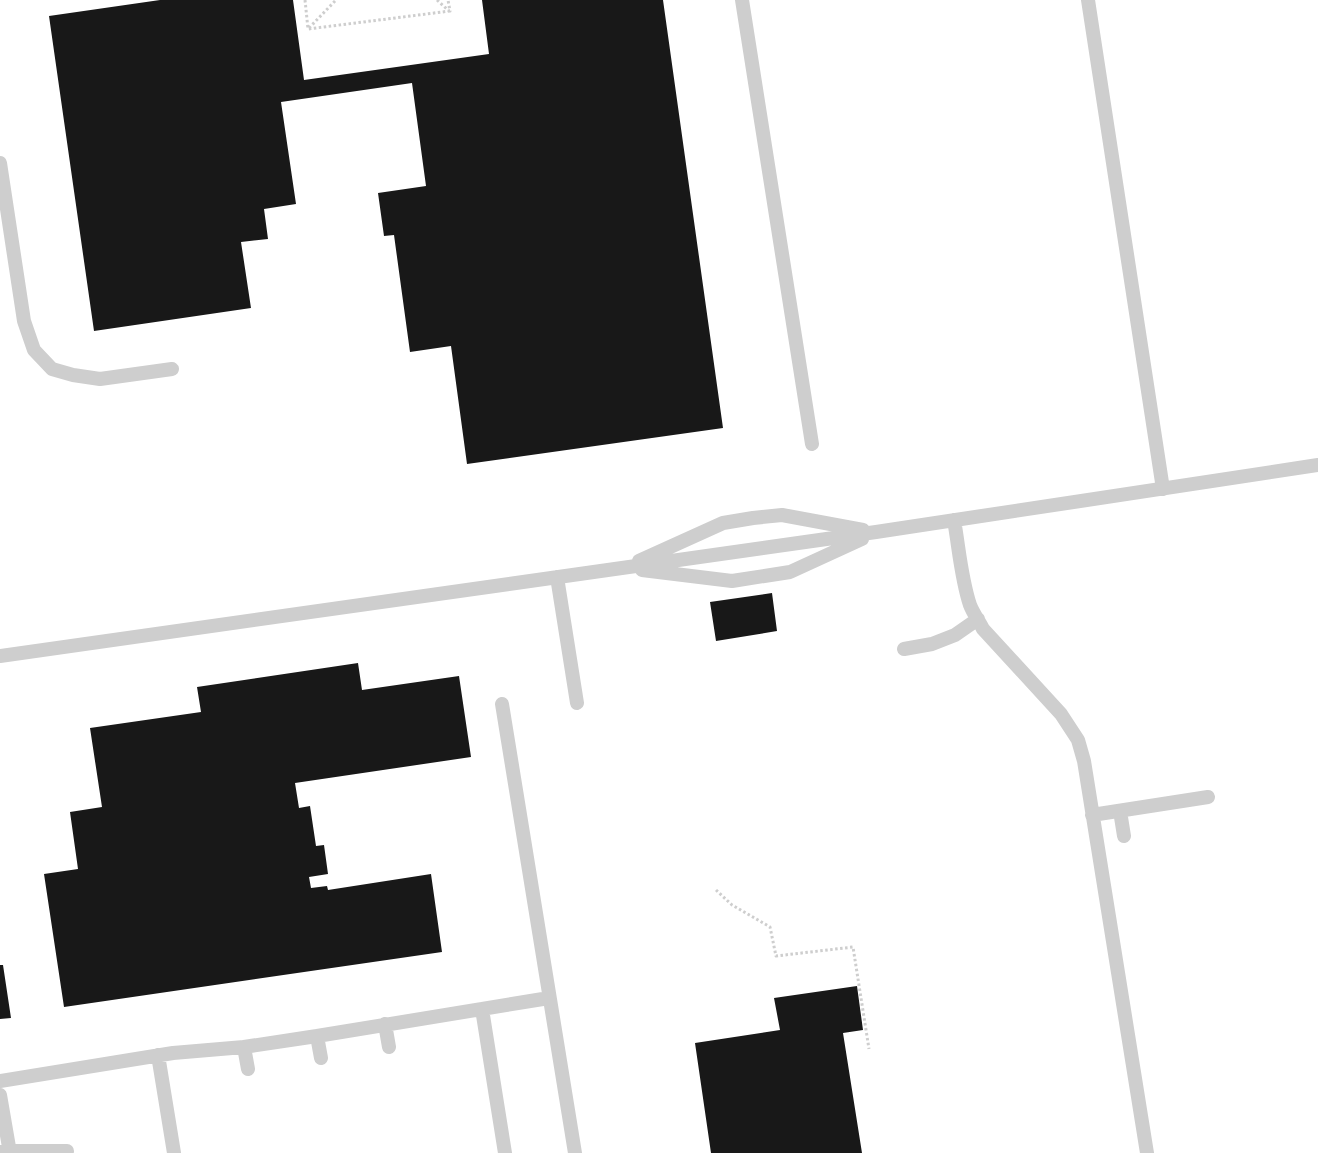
<svg xmlns="http://www.w3.org/2000/svg" width="1318" height="1153" font-family="'Asap Condensed',sans-serif">
<style>
.building{fill:#181818}
.lines{fill:none;stroke-linecap:round;stroke-linejoin:round}
.path{stroke:#cecece;stroke-width:3;stroke-dasharray:2.5 2.5;stroke-linecap:butt}
.service{stroke:#cecece;stroke-width:14}
</style>
<rect width="100%" height="100%" fill="#fff"/>
<!-- building -->
<path class="building" d="M160,0h133l11,80 185,-26 -7,-54h181l60,428 -256,36 -16,-118 -41,6 -16,-117 -10,1 -6,-43 48,-7 -14,-103 -131,19 15,102 -32,5 4,30 -27,3 10,66 -157,23 -45,-315z
M772,593l5,38 -61,10 -6,-39z
M358,663l4,27 97,-14 12,81 -176,26 4,25 11,-2 6,40 8,-1 4,29 -19,3 2,11 16,-2 1,4 103,-16 11,78 -378,55 -20,-133 34,-5 -8,-57 32,-5 -12,-79 111,-16 -4,-25z
M0,965h3l8,53 -11,1z
M857,986l6,44 -20,3 19,120h-151l-16,-110 85,-13 -6,-32z"/>
<g class="lines">
<!-- path -->
<path class="path" d="M305,0l3,29 142,-18 -2,-11
M437,0l12,11
M309,28l27,-28
M716,890l16,15 38,22 6,29 77,-9 16,102"/>
<!-- service -->
<path class="service" d="M742,0l70,444
M1088,0l75,489
M0,163l24,158 10,29 18,19 21,6 27,4 72,-10
M954,520c5,28 7,58 16,85 3,8 9,16 13,24l78,85 17,26 6,21 63,392
M639,561l84,-38 30,-5 29,-3 81,15
M642,570l90,11 58,-9 72,-33
M557,577l20,126
M904,649l28,-5 23,-9 23,-16
M0,656l876,-124 442,-67
M502,704l73,449
M1120,811l4,25
M1092,815l116,-18
M482,1009l23,144
M385,1024l4,23
M317,1036l4,22
M244,1047l4,22
M158,1055l16,98
M0,1081l173,-28 71,-6 73,-11 232,-38
M0,1095l10,58
M0,1152l9,-1h58"/>
</g>
</svg>
